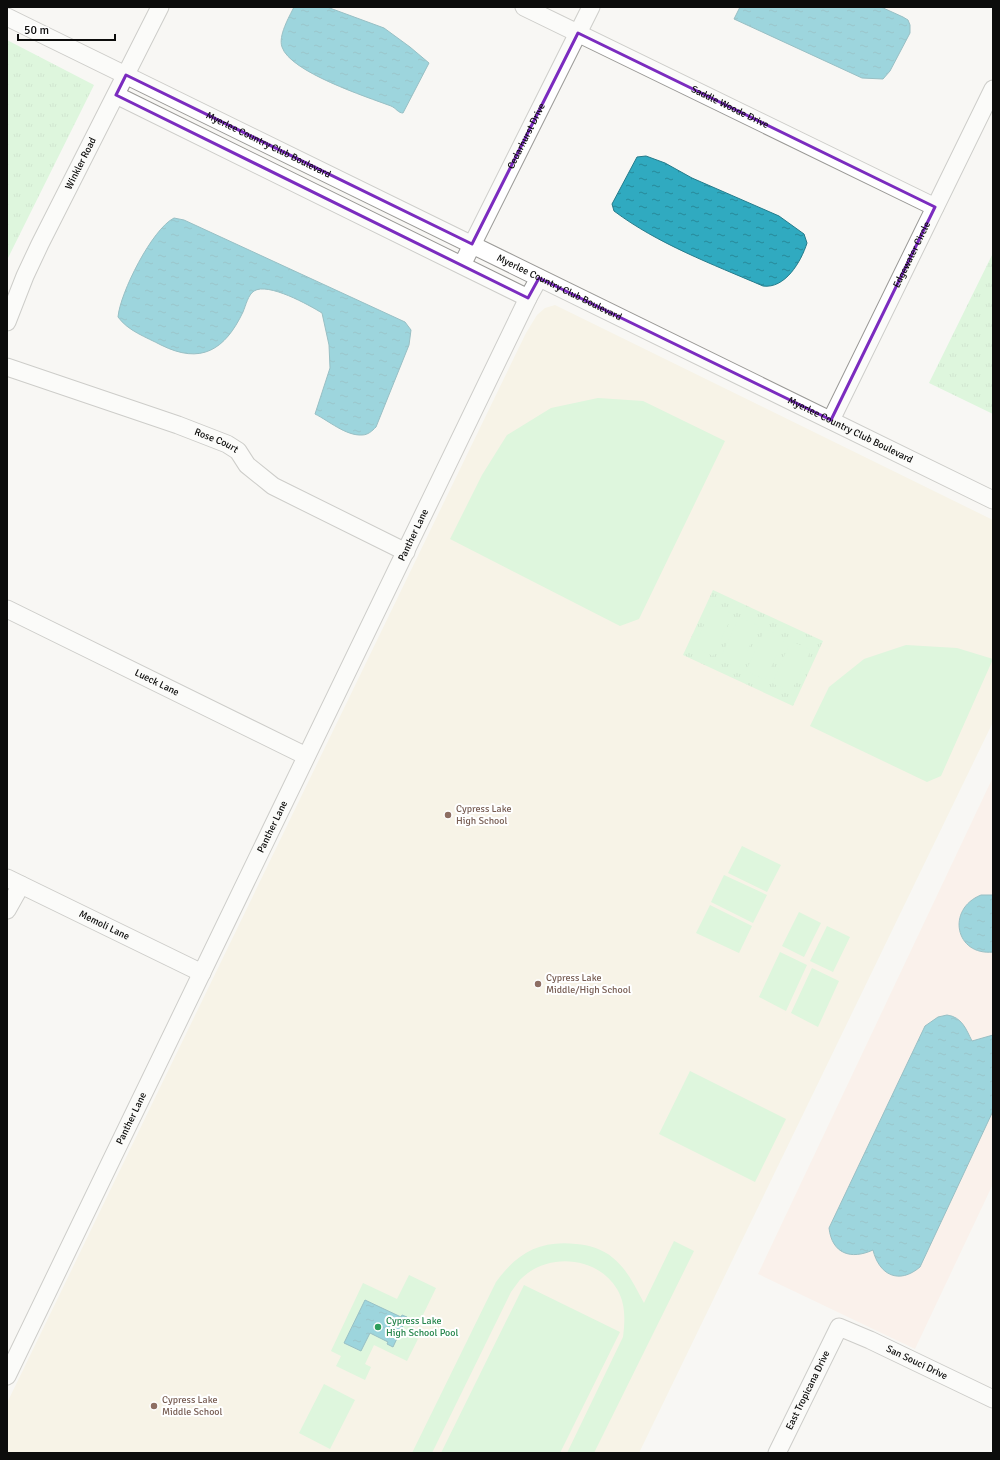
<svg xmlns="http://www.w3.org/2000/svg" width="1000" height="1460" font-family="Signika,sans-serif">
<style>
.industrial{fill:#fce9e0}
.education{fill:#f6edd7}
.grass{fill:url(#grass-tufts)}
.pitch{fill:#bef3c1}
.water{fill:url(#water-ripples);stroke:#257b8a}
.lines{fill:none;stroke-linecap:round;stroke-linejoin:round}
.minor-casing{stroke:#9a9996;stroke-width:19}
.minor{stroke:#fff;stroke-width:17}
.marked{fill:none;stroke:#7b2cbf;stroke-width:3;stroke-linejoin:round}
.education-dot{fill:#8d6e63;stroke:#fff;stroke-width:1.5}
.leisure-dot{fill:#2e9e5b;stroke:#fff;stroke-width:1.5}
.labels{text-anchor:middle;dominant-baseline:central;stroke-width:4;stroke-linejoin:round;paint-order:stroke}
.street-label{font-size:10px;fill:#0c0c0b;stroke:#fff}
.education-label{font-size:10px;fill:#785e54;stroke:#fff;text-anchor:start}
.leisure-label{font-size:10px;fill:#27864d;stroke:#fff;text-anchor:start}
</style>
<defs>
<pattern id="grass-tufts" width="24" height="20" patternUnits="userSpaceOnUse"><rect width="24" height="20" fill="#bef3c1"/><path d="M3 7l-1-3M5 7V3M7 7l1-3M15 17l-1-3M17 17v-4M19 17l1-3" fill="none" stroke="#a2cfa4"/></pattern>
<pattern id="water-ripples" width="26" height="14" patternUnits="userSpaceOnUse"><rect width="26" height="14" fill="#30aac0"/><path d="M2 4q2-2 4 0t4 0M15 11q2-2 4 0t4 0" fill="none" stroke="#27899a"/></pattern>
</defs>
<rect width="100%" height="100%" fill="#f8f7f4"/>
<!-- industrial -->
<path class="industrial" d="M993,777v407l-78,165 -157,-75z"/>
<!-- education -->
<path class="education" d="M555,305l438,215v202l-354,731h-632v-50l519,-1070 11,-18 8,-7z"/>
<!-- grass -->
<path class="grass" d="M7,40l87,45 -87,175z
M993,253v161l-64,-31z
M713,590l110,51 -30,65 -110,-51z"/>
<!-- pitch -->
<path class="pitch" d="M598,398l45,3 82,40 -86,178 -19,7 -170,-87 32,-64 25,-40 44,-27z
M713,605l20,9 -20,42 -19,-9z
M739,617l20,9 -20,42 -19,-9z
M765,629l20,9 -20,42 -19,-9z
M791,641l20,9 -20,42 -19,-9z
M906,645l51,3 36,11 -52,117 -14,6 -117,-56 19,-39 35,-28z
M742,846l39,19 -14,27 -39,-19z
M724,875l43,20 -14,28 -42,-21z
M710,905l42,21 -13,27 -43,-20z
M799,912l22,11 -17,34 -22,-11z
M827,926l23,11 -17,35 -23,-11z
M780,952l27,13 -21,46 -27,-14z
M812,968l27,13 -21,46 -27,-14z
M690,1071l96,48 -31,63 -96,-48z
M674,1241l20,10 -100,202h-27l56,-116c2,-16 3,-33 -6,-48 -19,-32 -67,-37 -94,-12 -5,4 -8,10 -12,15l-79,161h-20l84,-171c21,-29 44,-42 80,-38 13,1 27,5 37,14 15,12 22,29 31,45z
M409,1275l27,13 -15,31 -3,-2 -8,18 8,4 -11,22 -33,-16 -9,19 6,3 -6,13 -29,-14 5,-10 -10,-5 32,-68 34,16z
M524,1285l96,47 -60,121h-119z
M324,1384l31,16 -25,49 -31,-16z"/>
<!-- water -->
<path class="water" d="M294,7h33l57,21 26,19 19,16 -26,50c-5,0 -7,-5 -12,-7 -24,-9 -101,-34 -109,-59 -4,-11 7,-30 12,-40z
M740,7h141l22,10 5,3 2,5v8l-20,38 -7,8 -21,-1 -128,-59z
M646,156l19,7 27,15 87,38 25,18 3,9c-6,19 -22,46 -44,43 -51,-22 -105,-42 -149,-75l-2,-7 25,-47z
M174,218l10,2 221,102 6,8 -2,15 -33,82c-4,4 -8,8 -14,8 -16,1 -33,-14 -47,-21l15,-46 -1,-23 -7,-32c-13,-8 -54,-31 -68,-22 -6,4 -8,14 -11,21 -18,38 -42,53 -82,33 -15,-8 -33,-14 -43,-28 2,-24 34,-88 56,-99z
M981,895h12v57c-38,4 -47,-43 -12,-57z
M947,1015c15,2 19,14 25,26l21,-6v76l-73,156c-21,18 -41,8 -47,-17 -22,10 -41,4 -44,-22l96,-202 13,-9z
M365,1300l36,17 1,-2 5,2 -14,30 -6,-3 1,-2 -18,-9 -9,18 -17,-8z"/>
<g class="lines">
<!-- minor casing -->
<g class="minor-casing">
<g id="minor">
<path id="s1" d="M524,7l411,200"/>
<path id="s2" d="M7,17l986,483"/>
<path d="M116,95l412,203"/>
<path id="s3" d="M462,265l129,-258"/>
<path id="s4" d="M7,322l18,-46 15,-32 120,-237"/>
<path id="s5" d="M7,367l171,58 49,19 11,7 9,14 26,21 133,66"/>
<path id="s6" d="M831,420l162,-331"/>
<path id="s7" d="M7,609l299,147"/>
<path id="s8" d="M7,878l195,95"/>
<path d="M7,910l14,-25"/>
<path id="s9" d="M7,1376l521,-1078 11,-20"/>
<path id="s10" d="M777,1453l62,-126 31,13 123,59"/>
</g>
</g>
<!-- minor -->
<use href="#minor" class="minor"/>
</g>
<!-- marked area -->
<path d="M0 0H1000V1460H0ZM578,33l357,174 -104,213 -292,-142 -11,20 -412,-203 10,-20 346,169z" fill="#f8f7f4" fill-opacity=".55" fill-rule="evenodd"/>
<path class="marked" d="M578,33l357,174 -104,213 -292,-142 -11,20 -412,-203 10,-20 346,169z"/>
<!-- markers -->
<g class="education-dot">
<circle cx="448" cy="815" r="4"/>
<circle cx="538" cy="984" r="4"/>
<circle cx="154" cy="1406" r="4"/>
</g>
<circle class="leisure-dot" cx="378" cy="1327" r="4"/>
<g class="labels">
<!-- street labels -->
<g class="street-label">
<text stroke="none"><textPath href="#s1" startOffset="229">Saddle Woode Drive</textPath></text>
<text stroke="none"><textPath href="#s3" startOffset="144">Cedarhurst Drive</textPath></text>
<text stroke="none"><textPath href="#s2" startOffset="291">Myerlee Country Club Boulevard</textPath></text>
<text stroke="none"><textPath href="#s4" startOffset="175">Winkler Road</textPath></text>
<text stroke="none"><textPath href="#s6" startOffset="184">Edgewater Circle</textPath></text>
<text stroke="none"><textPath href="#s2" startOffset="615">Myerlee Country Club Boulevard</textPath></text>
<text stroke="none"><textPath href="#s2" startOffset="939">Myerlee Country Club Boulevard</textPath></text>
<text stroke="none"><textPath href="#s5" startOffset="222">Rose Court</textPath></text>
<text stroke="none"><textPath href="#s9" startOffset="934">Panther Lane</textPath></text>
<text stroke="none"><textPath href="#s7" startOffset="167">Lueck Lane</textPath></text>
<text stroke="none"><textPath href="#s9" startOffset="610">Panther Lane</textPath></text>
<text stroke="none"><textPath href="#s8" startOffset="108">Memoli Lane</textPath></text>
<text stroke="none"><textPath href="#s9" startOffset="286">Panther Lane</textPath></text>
<text stroke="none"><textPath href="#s10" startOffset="226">San Souci Drive</textPath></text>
<text stroke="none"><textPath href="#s10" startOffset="70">East Tropicana Drive</textPath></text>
</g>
<!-- education labels -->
<g class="education-label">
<text x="456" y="809">Cypress Lake<tspan x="456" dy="12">High School</tspan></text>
<text x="546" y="978">Cypress Lake<tspan x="546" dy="12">Middle/High School</tspan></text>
<text x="162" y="1400">Cypress Lake<tspan x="162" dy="12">Middle School</tspan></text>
</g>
<!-- leisure labels -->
<g class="leisure-label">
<text x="386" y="1321">Cypress Lake<tspan x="386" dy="12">High School Pool</tspan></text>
</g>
</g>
<!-- border -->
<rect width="1000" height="1460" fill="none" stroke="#0c0c0b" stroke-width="16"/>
<!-- scale -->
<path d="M18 34v6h97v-6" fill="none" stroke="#0c0c0b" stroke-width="2"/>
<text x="24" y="34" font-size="12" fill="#0c0c0b" stroke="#ffffff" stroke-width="3" paint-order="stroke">50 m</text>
</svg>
